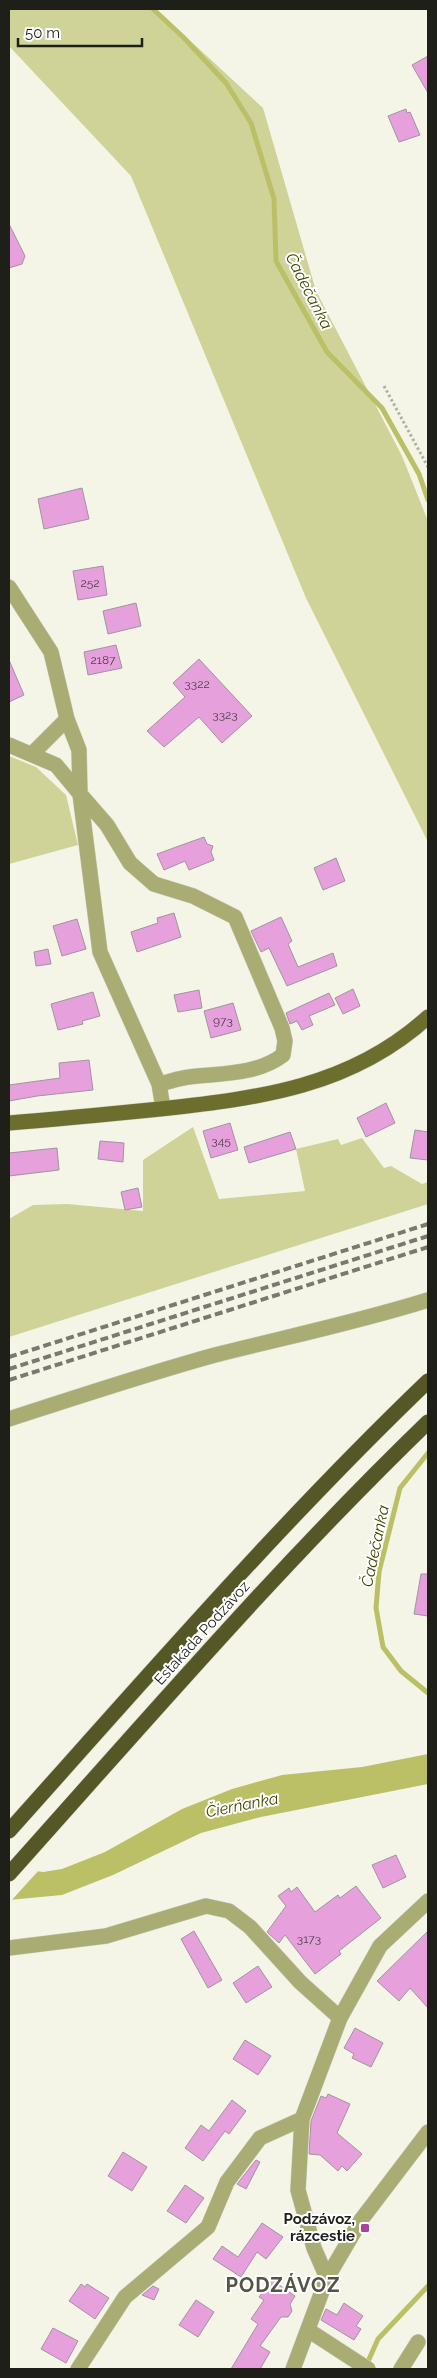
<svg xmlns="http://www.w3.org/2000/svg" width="437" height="2378" font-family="Raleway,sans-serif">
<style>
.green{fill:#cfd397}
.water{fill:#bbc067}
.pier{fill:#f4f5e6}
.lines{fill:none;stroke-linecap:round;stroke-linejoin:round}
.stream{stroke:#bbc067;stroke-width:5}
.building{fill:#e6a0dc;stroke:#a1949f}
.minor-casing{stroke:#cdcec1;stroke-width:16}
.major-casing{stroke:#cdcec1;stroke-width:16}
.highway-casing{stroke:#cdcec1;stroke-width:16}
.path{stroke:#b0b1a5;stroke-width:3;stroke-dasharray:2.5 2.5;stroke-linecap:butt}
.minor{stroke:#a9ad73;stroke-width:15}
.major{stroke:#6b6e2d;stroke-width:15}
.highway{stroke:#555727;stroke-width:15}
.rail{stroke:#78796f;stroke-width:4;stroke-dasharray:8 4;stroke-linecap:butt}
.poi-dot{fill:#ab40a1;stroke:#fff;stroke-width:2}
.labels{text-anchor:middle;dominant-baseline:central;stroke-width:4;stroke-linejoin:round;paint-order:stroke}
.number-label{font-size:12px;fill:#503f4a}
.street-label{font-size:15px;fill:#1e1f19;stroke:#fff}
.poi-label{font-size:15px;font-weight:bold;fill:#1e1f19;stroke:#fff;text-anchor:end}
.water-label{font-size:16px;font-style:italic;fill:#454700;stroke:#fff}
.district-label{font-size:20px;font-weight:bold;letter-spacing:1px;fill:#535447;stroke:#fff}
</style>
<rect width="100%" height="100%" fill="#f4f5e6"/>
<!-- green -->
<path class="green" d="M9,9h147l107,99 53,183 86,165 26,65v321l-122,-244 -175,-422 -122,-130z
M9,756l27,11 30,28 12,50 -69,19z
M193,1127l26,72 86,-8 -9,-42 42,-10 3,6 21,-7 22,30 7,-2 31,18 6,-2v22l-419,133v-118l24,-14 34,-1 76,7v-51z"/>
<!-- water -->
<path class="water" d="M428,1754v30l-167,33 -60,16 -88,42 -51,20 -53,5v-33l34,5 19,-3 43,-17 77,-43 50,-20 50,-14 80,-8z"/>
<!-- pier -->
<path class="pier" d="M9,1865l31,4 -30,33h-1z"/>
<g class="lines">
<!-- stream -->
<path class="stream" d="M153,9l30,28 43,46 25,40 23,76 2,62 51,91 55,56 37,66 9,26
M428,1453l-28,35 -21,84 -3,36 7,39 18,24 27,22
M366,2366l12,-27 50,-53"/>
</g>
<!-- building -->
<path class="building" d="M428,56v37l-16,-28z
M406,109l1,4 3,-1 10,23 -21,7 -11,-26z
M9,224l16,32 -3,8 -13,4z
M82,488l7,31 -45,10 -6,-30z
M103,566l4,29 -29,5 -5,-29z
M136,603l5,23 -33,8 -5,-23z
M116,645l6,23 -34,7 -4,-23z
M199,659l53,57 -30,27 -23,-26 -35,30 -17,-16 38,-34 -12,-14z
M9,660l15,35 -15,7z
M204,837l3,7 6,2 -2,6 3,8 -25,10 -4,-9 -21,9 -7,-16z
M336,858l9,23 -22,9 -9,-22z
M174,913l7,24 -44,15 -6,-20 27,-9 -1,-5z
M281,917l11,24 -4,3 10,23 35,-14 4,13 -50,20 -18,-38 -8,4 -10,-21z
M77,919l9,30 -24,7 -9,-30z
M48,949l3,15 -15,2 -2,-14z
M353,989l7,17 -17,8 -8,-16z
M199,990l3,18 -24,4 -4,-17z
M93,992l7,24 -18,5 1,3 -25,6 -7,-26z
M329,993l6,12 -26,11 4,9 -11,5 -5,-9 -7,3 -4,-11z
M233,1003l8,27 -30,8 -7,-27z
M89,1060l4,30 -56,6 -28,5v-16l51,-7 -1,-15z
M386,1103l9,20 -29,14 -9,-19z
M230,1123l8,27 -27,8 -8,-27z
M415,1130l13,2v28l-18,-2z
M290,1132l6,17 -47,14 -5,-16z
M100,1141l24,2 -1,19 -25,-3z
M57,1148l2,22 -50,6v-23z
M138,1188l4,19 -17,3 -4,-18z
M421,1574h7v42l-14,-2z
M396,1855l10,22 -23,11 -11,-23z
M356,1886l25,32 -42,33 2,3 -26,20 -30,-39 -6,8 -12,-11 19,-26 -8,-10 11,-8 2,4 6,-5 18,25 23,-17 2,3z
M194,1931l28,49 -14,8 -27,-49z
M428,1931v77l-18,-20 -11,13 -22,-20z
M258,1966l14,21 -26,16 -13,-20z
M355,2028l28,15 -12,24 -19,-9 2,-4 -10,-6z
M245,2040l26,16 -13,19 -25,-16z
M328,2094l22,10 -13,29 25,21 -15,17 -5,-5 -4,5 -18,-16 -11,-1 2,-33 10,-25 5,2z
M232,2100l14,11 -17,23 -4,-3 -22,30 -18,-13 16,-23 8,6z
M123,2152l24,15 -15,24 -24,-15z
M256,2160l4,2 -14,27 -9,-5z
M185,2185l19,13 -18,25 -19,-12z
M262,2223l21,14 -17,22 -9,-7 -16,25 -28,-18 9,-13 16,11z
M272,2280l23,16 -5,8 2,7 -4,6h-7l-21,29 10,6 -10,17h-29l27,-45 -7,-5 13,-19 -5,-3z
M81,2284l4,3 2,-3 22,14 -14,21 -26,-18z
M153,2286l6,3 -5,11 -12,-5z
M196,2300l18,12 -16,25 -19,-12z
M344,2303l19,13 -7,10 5,3 -7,11 -33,-20 5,-11 11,6z
M53,2328l25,13 -12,22 -25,-14z"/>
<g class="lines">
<!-- minor casing -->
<g class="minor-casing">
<path id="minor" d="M9,587l42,65 16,67 12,31 1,44 27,31 23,38 24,21 39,12 42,21 47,111 3,13 -2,14c-26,20 -62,18 -94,22 -10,1 -20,5 -30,7
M9,745l47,20 24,29 20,158 59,132 4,24
M32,754l35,-35
M9,1419c68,-22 137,-45 206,-64 71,-18 143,-33 213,-55
M9,1948l97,-12 100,-30 23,5 21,16 50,55 40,36
M327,2278l-13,-30 -16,-58 4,-71 38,-101 40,-72 48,-45
M308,2330l60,39
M78,2369l47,-72 83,-70 19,-45 33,-44 42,-19
M293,2369l34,-91 34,-58 67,-88
M401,2369l17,-27"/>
</g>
<!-- major casing -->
<g class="major-casing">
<path id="major" d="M9,1123c50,-4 101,-9 151,-14 100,-11 191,-22 268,-92"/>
</g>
<!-- highway casing -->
<g class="highway-casing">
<path id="highway" d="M9,1831c137,-153 271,-308 419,-450
M9,1874c137,-153 271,-309 419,-452"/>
</g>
<!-- path -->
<path class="path" d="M384,386l44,81"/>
<!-- minor -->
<use href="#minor" class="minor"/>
<!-- major -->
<use href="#major" class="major"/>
<!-- highway -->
<use href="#highway" class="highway"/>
<!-- rail -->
<path class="rail" d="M9,1357l419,-133
M9,1369l419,-133
M9,1380l419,-133"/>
</g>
<!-- markers -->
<rect class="poi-dot" x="360" y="2223" width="10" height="10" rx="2.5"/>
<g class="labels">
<!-- number labels -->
<g class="number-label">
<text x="90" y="583">252</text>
<text x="103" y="660">2187</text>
<text x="197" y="684">3322</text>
<text x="225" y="715">3323</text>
<text x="223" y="1021">973</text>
<text x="221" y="1141">345</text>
<text x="309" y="1939">3173</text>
</g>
<!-- street labels -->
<g class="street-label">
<text transform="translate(202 1633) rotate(-48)">Estakáda Podzávoz</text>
</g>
<!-- poi labels -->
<g class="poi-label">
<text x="355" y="2219">Podzávoz,<tspan x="355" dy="17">rázcestie</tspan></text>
</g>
<!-- water labels -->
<g class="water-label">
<text transform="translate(309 291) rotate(63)">Čadečanka</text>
<text transform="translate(375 1546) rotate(-78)">Čadečanka</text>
<text transform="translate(242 1805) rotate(-11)">Čierňanka</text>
</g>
<!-- district labels -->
<g class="district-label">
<text x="283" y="2285">PODZÁVOZ</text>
</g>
</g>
<!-- border -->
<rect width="437" height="2378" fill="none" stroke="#1e1f19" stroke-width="20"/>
<!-- scale -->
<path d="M18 38v8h124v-8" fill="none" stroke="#1e1f19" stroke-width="2.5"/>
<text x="25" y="38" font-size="15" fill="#1e1f19" stroke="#ffffff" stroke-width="4" paint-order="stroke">50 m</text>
</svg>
